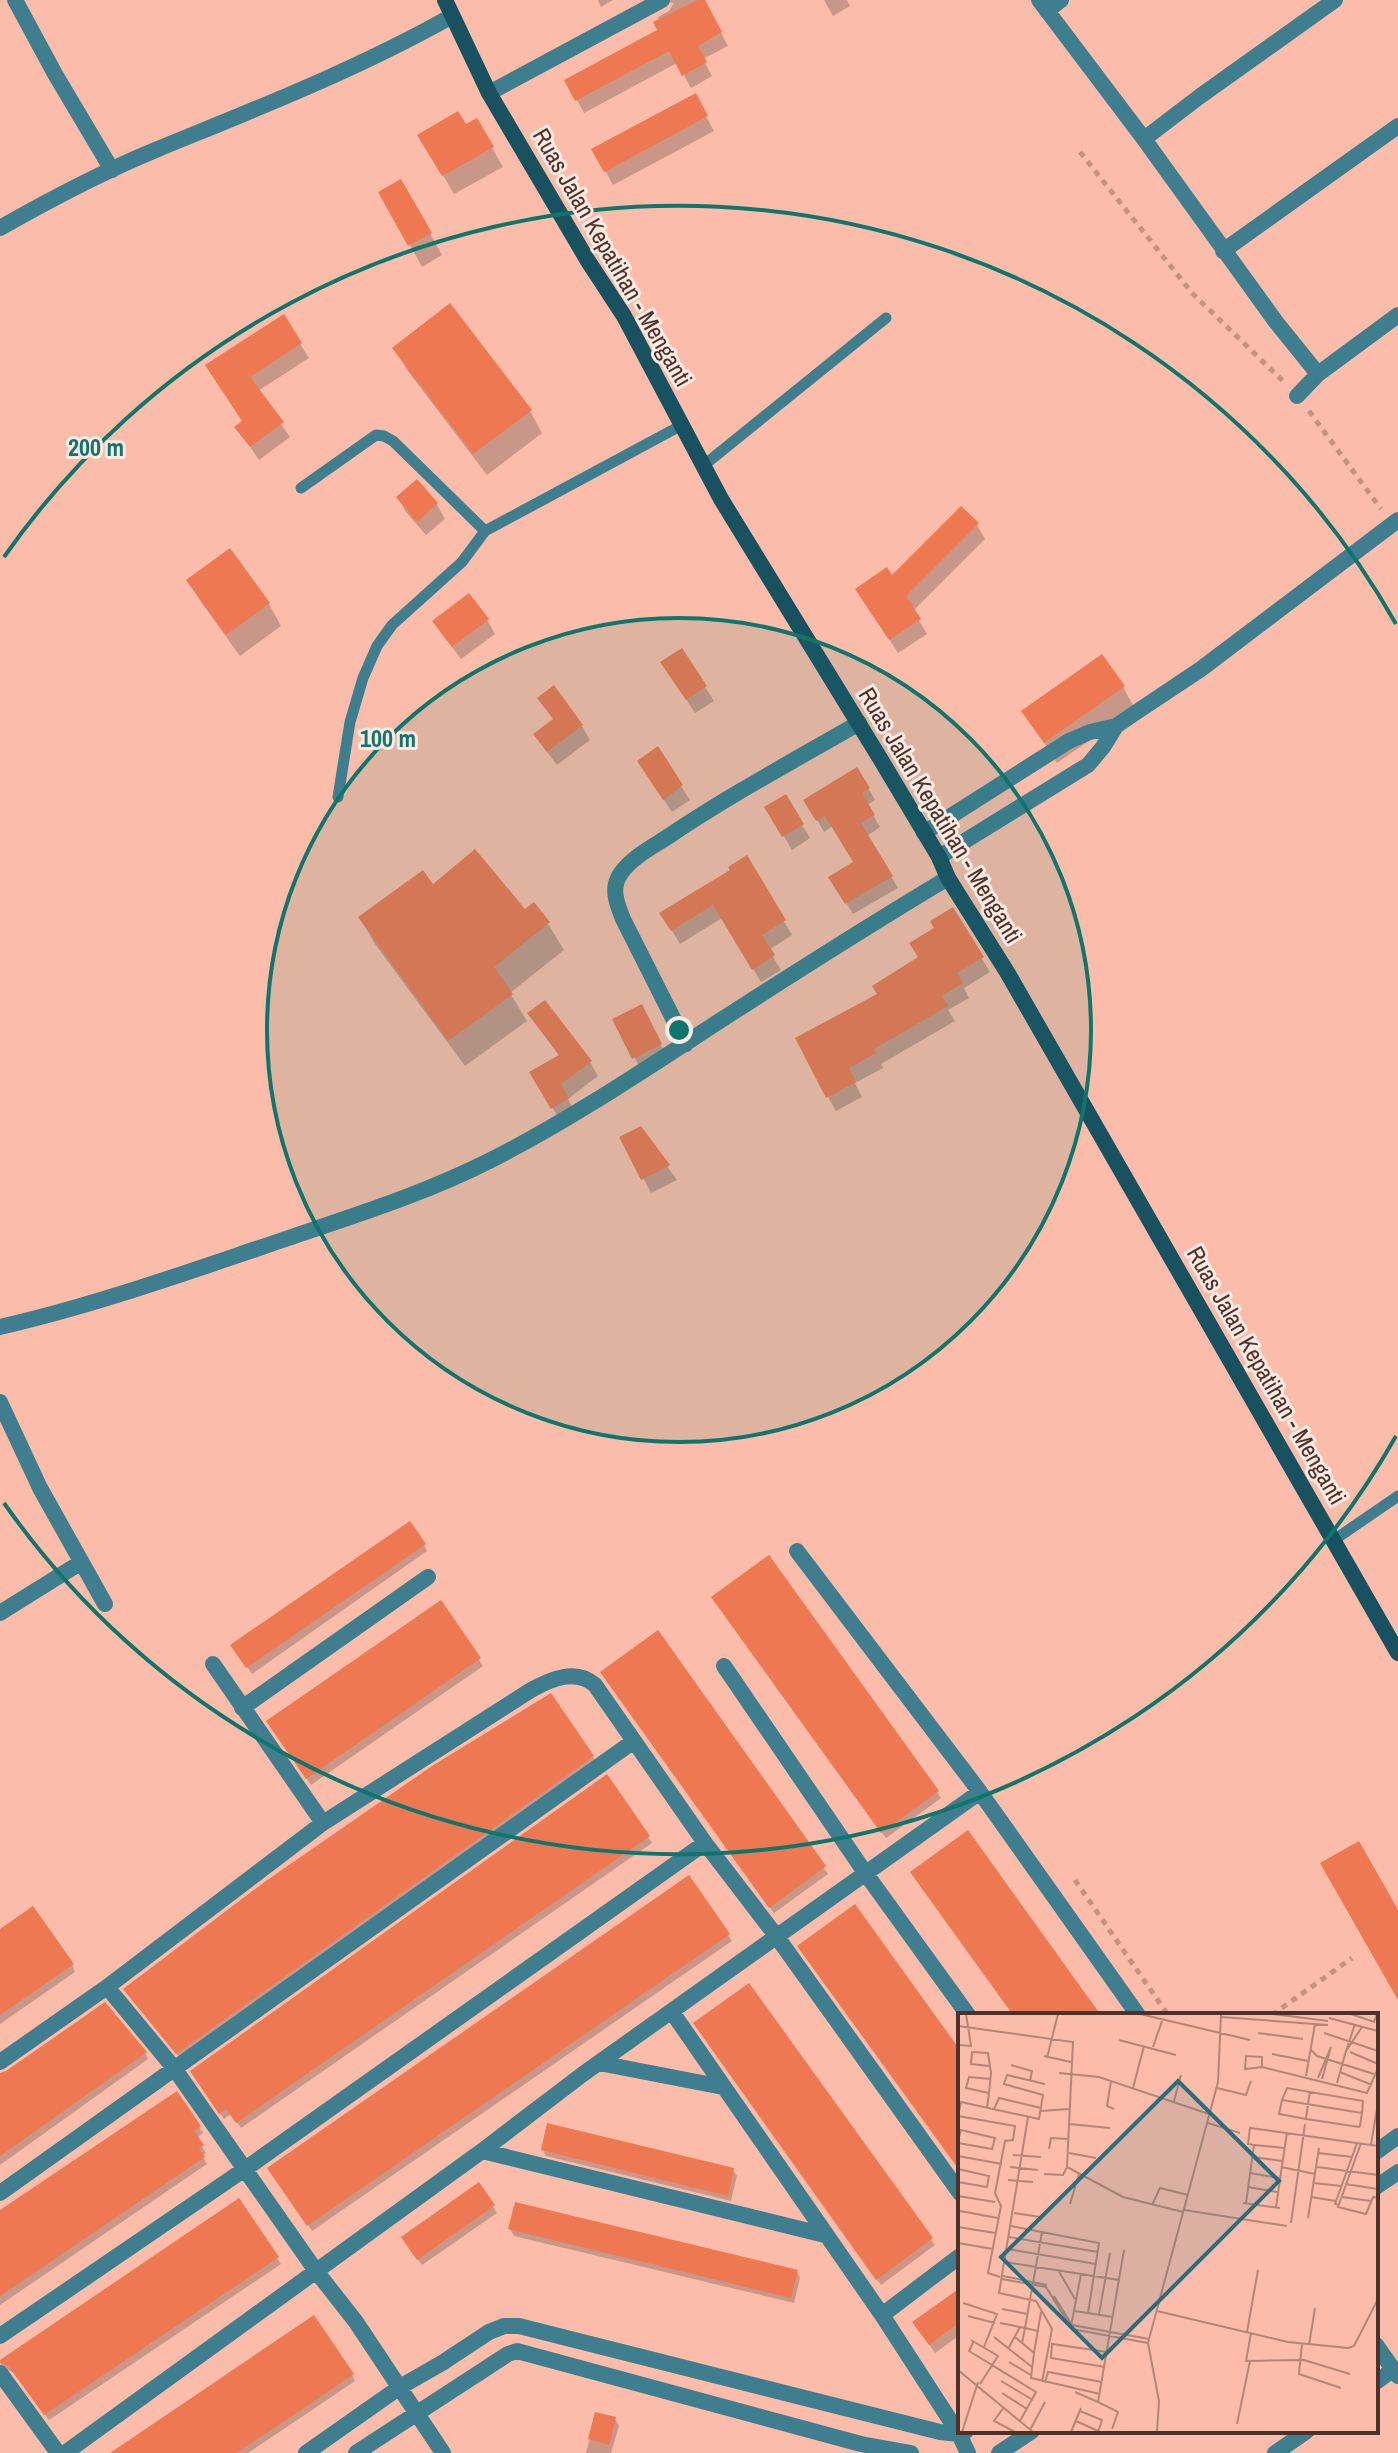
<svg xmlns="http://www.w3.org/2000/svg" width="1398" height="2453" font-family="'Archivo Narrow',sans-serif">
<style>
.shadow{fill:#0003}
.building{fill:#ee7852}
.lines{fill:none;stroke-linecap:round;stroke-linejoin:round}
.path{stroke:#c59282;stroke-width:5;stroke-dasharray:6 6;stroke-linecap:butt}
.service{stroke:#3f7e8f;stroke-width:11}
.minor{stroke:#3f7e8f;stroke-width:16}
.secondary{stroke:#185261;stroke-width:16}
.ring{fill:none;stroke:#0f766e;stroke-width:4}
.labels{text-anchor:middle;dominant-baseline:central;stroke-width:6;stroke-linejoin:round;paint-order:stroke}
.street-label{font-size:24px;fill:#4b332b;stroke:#fdeae3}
.inset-road{fill:none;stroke:#b58677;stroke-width:2}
.view{fill:#2b6d7f;fill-opacity:0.15;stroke:#2b6d7f;stroke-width:4}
.inset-edge{fill:none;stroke:#4b332b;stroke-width:4}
.centre{fill:#0f766e;stroke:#fdeae3;stroke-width:4}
.ring-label{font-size:24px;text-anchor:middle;font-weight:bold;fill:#0f766e;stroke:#fdeae3;stroke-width:6;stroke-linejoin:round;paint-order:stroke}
</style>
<rect width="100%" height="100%" fill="#fbbda9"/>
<!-- shadow -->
<path class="shadow" d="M598,0h15l-12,7z
M650,0h54l24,46 -25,13 9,17 -21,12 -14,-25 -93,50 -17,-32 93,-50 -2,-14 11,-6 5,-8z
M824,0h23l3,6 -17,10z
M695,96l19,35 -101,54 -19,-35z
M476,120l27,47 -49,27 -34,-58 45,-9z
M401,181l41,74 -20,12 -41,-75z
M283,317l26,41 -51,33 32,46 -31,23 -22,-33 7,-5 -28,-43z
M395,348l135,63 12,22 -55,42 -80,-105z
M417,481l20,24 8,14 -19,16 -20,-23 -8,-14z
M977,525l8,14 -72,72 14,23 -29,19 -32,-50 26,-25z
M230,551l39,53 12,22 -41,30 -39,-54 -13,-21z
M487,620l8,14 -34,25 -18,-24z
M681,650l33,51 -19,12 -24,-37z
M1123,687l12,22 -78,54 -33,-52z
M582,726l8,14 -33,25 -13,-17z
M657,749l33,51 -18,12 -24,-36z
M857,769l18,31 -8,5 13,22 -13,9 31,52 -45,26 -22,-37 25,-14 -23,-37 -9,6 -18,-31z
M785,797l25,41 -18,12 -25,-42z
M746,858l46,77 -23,15 12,20 -20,12 -39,-64 -42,26 -18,-30 70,-44z
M433,887l92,25 9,-7 14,19 16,26 -54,43 17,28 -62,45 -90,-122 -15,-26z
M953,910l37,62 -26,16 5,10 -21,12 7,11 -74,43 2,4 -28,15 7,14 -26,14 -8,-14 52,-102 40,-37 16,-29z
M530,1014l60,48 8,14 -30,23 7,14 -14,9 -29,-49 28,-16z
M615,1020l34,1 19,38 -26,13z
M640,1128l37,52 -26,13 -29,-55z
M424,1545l3,6 -175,123 -15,-22z
M440,1603l43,63 -172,119 -39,-57z
M718,1604l219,188 4,6 -55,40z
M657,1633l171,241 -54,39 -168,-234z
M593,1757l3,6 -415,296 -52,-63z
M606,1777l46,66 -411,285 -10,-14 -7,5 -28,-41z
M0,1931l72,34 3,7 -75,52z
M728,1935l4,6 -420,290 -39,-57z
M748,1986l187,259 -54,40 -181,-255z
M145,2053l3,6 -148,106v-91z
M176,2094l27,39 -7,5 10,15 -4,3 5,8 -207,141v-92z
M543,2150l190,20 4,6 -6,25 -185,-45z
M479,2185l18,28 -75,52 -15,-21z
M239,2201l42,63 -232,156 -34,-47 -12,-5 -3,-6z
M510,2229l287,43 3,6 -6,25 -280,-67z
M960,2291v44l-25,18 -15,-22z
M352,2375l3,6 -107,72h-135z
M596,2414l19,5 4,7 -8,27h-25z"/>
<!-- building -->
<path class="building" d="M698,0h7l17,32 -24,14 9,16 -25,14 -13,-25 -94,50 -11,-21 93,-50 -4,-8z
M696,93l12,23 -104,56 -13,-23z
M458,111l8,13 11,-6 17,29 -52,29 -25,-41z
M401,179l31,54 -24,13 -30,-54z
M450,303l82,107 -59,44 -81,-106z
M284,314l18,29 -52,34 34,45 -34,25 -16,-20 8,-6 -37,-56z
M417,479l21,24 -21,19 -21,-25z
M961,506l18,17 -73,73 15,23 -32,21 -34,-51 32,-22 5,8z
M230,548l40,55 -44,32 -40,-55z
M469,593l20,26 -37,28 -20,-26z
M682,648l25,38 -21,14 -26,-38z
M1102,654l23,32 -81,57 -23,-32z
M554,685l29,40 -36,27 -14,-18 20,-15 -16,-21z
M658,746l25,39 -20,15 -26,-39z
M857,767l13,21 -8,5 13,22 -14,8 32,53 -48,28 -17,-27 25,-15 -28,-46 -9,5 -13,-21z
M786,794l18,30 -22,13 -18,-30z
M475,849l50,60 9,-7 16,20 -56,45 19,27 -65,47 -90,-124 65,-47 10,14z
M747,855l39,65 -24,15 13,20 -23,15 -39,-65 -42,26 -12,-18 71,-43 -2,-3z
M953,907l31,50 -27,16 6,10 -21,13 6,10 -74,43 2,4 -27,15 7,14 -30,16 -31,-60 82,-44 -5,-8 46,-29 -9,-14 25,-15 -4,-7z
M545,1000l47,61 -31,23 8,14 -18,11 -22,-37 30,-17 -32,-42z
M642,1004l20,40 -30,15 -20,-40z
M641,1126l29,39 -29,15 -22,-43z
M410,1521l16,23 -180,124 -16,-23z
M769,1555l170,236 -58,42 -170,-236z
M441,1600l40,58 -175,121 -40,-58z
M658,1630l168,236 -57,42 -169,-236z
M551,1693l43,63 -418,298 -53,-65 140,-106 169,-117z
M607,1774l43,62 -414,287 -10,-14 -7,5 -29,-43z
M968,1830l114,159 19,26h-88l-103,-143z
M1359,1841l39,69v90l-78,-137z
M689,1875l41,59 -423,292 -40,-58z
M855,1904l105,146v121l-163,-225z
M33,1906l41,58 -74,51v-86z
M749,1983l184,255 -57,42 -183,-257z
M105,2002l42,50 -147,104v-83l6,-2z
M177,2091l24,35 -7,5 10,14 -5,4 6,8 -205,139v-86z
M547,2123l187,45 -6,28 -187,-46z
M479,2182l16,23 -78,55 -16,-23z
M239,2198l40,59 -235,158 -35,-48 -9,-5v-2z
M515,2202l283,68 -7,28 -283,-69z
M960,2288v34l-31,23 -17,-23z
M314,2315l40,59 -59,40 -59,39h-126z
M595,2412l21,5 -7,28 -21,-6z"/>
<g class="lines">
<!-- path -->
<path class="path" d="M1080,152l112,141 92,89
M1309,411l72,98
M1075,1880l93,135
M1272,2015l80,-57"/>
<!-- service -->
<path class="service" d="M703,466l183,-148
M301,488l75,-53 8,1 9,5 92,90
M338,797l12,-75 13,-44 14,-32 15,-21 70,-63 23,-31 197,-106
M1334,1540l64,-44"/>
<!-- minor -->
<path class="minor" d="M15,0l40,74 57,96
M1039,0l105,139 132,183 42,52
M1047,11l14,-11
M489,93l173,-93
M1144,139l55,-42 136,-97
M0,228c51,-29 104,-57 158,-79 100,-41 200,-80 294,-133
M1223,251l175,-125
M1297,396l21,-22 80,-59
M924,833l145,-92 21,-9 26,-6 22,-15 63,-42 197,-149
M939,857l149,-92 15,-18 13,-21
M686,1044l-63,-125c-6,-15 -13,-31 -2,-46 11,-16 33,-27 48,-37 61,-41 126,-76 190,-113
M0,1327c92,-21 182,-53 271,-83 75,-26 149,-48 220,-84 79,-40 153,-90 227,-138 76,-49 153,-98 230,-144
M0,1402l40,86 65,116
M797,1551l183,241 158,223
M0,1613l80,-50
M213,1664l110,159
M724,1666l142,208 102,141
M242,1708l186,-131
M107,1987l67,81 142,203 40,51 87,131
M672,2012l210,303 77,119 9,19
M0,2062l107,-75 216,-164 208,-133c20,-11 45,-22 64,-5l110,158 72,94 183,256
M599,2063l124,24
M482,2151l343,84
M1376,2152l22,-16
M1376,2187l22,-15
M0,2193l634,-452
M882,2315l78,-59
M0,2336l245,-167 460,-326
M1376,2345l22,31
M0,2373l58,80
M1376,2382l18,-13
M65,2453l417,-302 101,-77 397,-282
M306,2453l94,-66 42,-24 47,-31 15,-6h15l421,106 19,2 7,-3
M356,2453l152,-99 9,-3 344,93 50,9
M999,2453l33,-22
M1275,2453l32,-22"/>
<!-- secondary -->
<path class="secondary" d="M445,0l44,93 99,168 36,55 97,183 160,261 58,97 9,21 59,94 391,681"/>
</g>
<!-- distance rings -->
<circle cx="679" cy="1030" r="412" fill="#0f766e" fill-opacity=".12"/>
<g class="ring">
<circle cx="679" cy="1030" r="412"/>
<path d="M1396 1436A824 824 0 0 1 4 1503M4 557A824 824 0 0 1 1396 624"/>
</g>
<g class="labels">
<!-- street labels -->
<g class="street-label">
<text transform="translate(613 257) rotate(60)">Ruas Jalan Kepatihan - Menganti</text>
<text transform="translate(941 815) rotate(59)">Ruas Jalan Kepatihan - Menganti</text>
<text transform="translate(1267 1375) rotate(60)">Ruas Jalan Kepatihan - Menganti</text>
</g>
</g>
<!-- overview -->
<g transform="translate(958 2013)">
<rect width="420" height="420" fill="#fbbda9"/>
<path class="inset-road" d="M182,1l110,26M315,1l55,7M393,1l23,8 3,-8M263,4l107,8M371,5l49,13M0,13l115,16 -6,125 -4,8 -19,-1M300,20l45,6M366,20l54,18M161,27l57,15M0,32l13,1 -5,-32M195,34l9,-26M352,36l7,7 57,18M388,38l9,-27M392,39l28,12M314,41l36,7M86,43l27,6M89,45l11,-44M53,52l21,6 -2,10M31,53l-18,-2 1,-12 16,1 3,20 -2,20M304,54v-10l-16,-1 -1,13 17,-2 105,26 11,-25M382,59l32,13M101,60l40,4 110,37M348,63l9,-52M360,65l13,-31M364,66l9,-32M153,68l-4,25 7,3M379,70l9,-32 16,-24M175,75l11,-42M259,75l29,7 5,-14M324,87l-3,14 27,5 53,8 1,-1 2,-13 1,-12 -76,-13 -5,12 80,13M216,88l7,-26M29,95l2,-15 -23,-5 3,-11 22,2M36,96l5,-11 42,10M83,98l28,-2M0,103l57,10 -2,14 -8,1 -10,52 6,13 -13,67 12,4M0,103l3,-14 78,17 4,-24 -39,-11 3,-9 38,9M70,104l-29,176 37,8 16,28 -10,53M348,105l4,-27M250,110l32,10M111,111l41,4M0,128l3,-11 34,8 -3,11 -34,-6M403,130l-23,64 28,7 7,-17 5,1M413,131l7,-41M296,132l30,3M91,136l2,-11 18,1M111,140l27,5M360,140l34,4M55,142l28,2M0,143l44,8M295,144l29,4M52,154l28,3M109,154l56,30 60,15M323,154l34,7M359,154l61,8M0,156l31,7 -2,11 -29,-5M292,160l30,5M50,167l25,2M356,170l27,3M387,171l33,5M290,174l29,5M0,183l37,6M353,184l25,4M384,184l29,4M285,190l37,5M288,190l8,-58 -6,-1 2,-16 128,18M112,191l9,-30M194,192l8,-17 28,7M381,192l-4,-1 22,-61M318,194l11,-75M226,197l103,16M2,198l38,7M56,200l26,4M350,205l11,-70M333,210l14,-99M53,213l88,17 -11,70M0,214l37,6M51,224l89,15M0,230l35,6M49,236l89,15M47,249l114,18M100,257l17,29M45,263l44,9M44,266l44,8 26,42 76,14M96,283l18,29 77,14M5,290l34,11 -13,33M44,296l26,5M117,298l38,6M199,298l131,31 60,6 6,-2 24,-47M141,301l11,-61M10,303l27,7M42,310l25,5 17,-96M113,313l10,-52M289,319l11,-62M293,320l-5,28 58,-1 46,14M36,324l38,30M57,324l19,16 -3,25 69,16M13,327l27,16 -18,28M16,328l-5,10 67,41 -16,29M64,330l3,-15 13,3M344,331l-3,30 42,14M351,332l6,-37M50,336l12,-22M76,340l7,-41M51,349l22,13M147,354l-54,-9 1,-14 55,8M0,357l75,62M43,368l32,19M87,370l3,-11 54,10M117,379l23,10M44,380l25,16M46,394l-10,14 21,11M122,398l22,9 -4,12M118,408l22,10M279,411l13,-63M154,416l6,-17 -20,-10 26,-152M72,417l15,-28M4,419l16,-50M113,419l10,-24M199,419l2,-31 -11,-58 70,-261 3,-68"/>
<path class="view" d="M220,68l101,100 -177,177 -101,-101z"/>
<rect width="420" height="420" class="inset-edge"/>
</g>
<circle cx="679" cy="1030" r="12" class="centre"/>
<g class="ring-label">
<text x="96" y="456">200 m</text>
<text x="388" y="747">100 m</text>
</g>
</svg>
